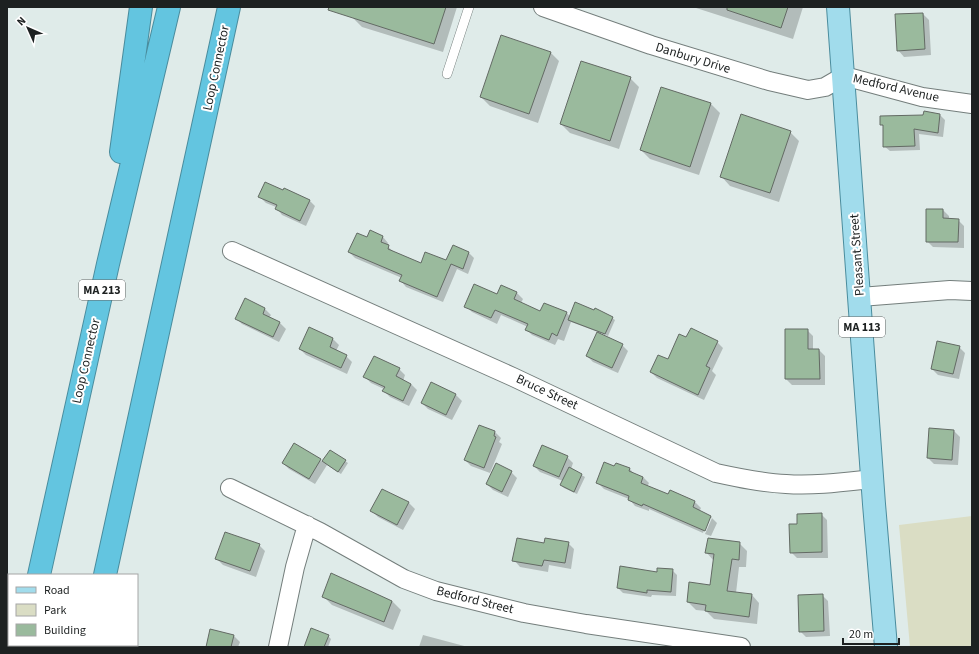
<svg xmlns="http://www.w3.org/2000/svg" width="979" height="654" font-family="'Source Sans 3',sans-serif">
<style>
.green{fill:#daddc4}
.shadow{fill:#0003}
.building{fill:#9aba9d;stroke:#636a64}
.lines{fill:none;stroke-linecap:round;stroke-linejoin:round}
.lane-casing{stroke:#747e7c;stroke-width:10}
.street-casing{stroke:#747e7c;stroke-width:20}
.primary-casing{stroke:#4a8c9d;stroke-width:24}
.highway-casing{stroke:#4a8c9d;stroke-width:24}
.lane{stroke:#fff;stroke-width:9}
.street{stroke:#fff;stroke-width:18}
.primary{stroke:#a1dcec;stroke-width:22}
.highway{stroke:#63c5e0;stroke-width:22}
.labels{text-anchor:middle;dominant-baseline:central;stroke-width:4;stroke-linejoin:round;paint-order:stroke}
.shield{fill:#fff;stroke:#616464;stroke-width:1}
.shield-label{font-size:12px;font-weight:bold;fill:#1d2121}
.street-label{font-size:13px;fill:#1d2121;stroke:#fff}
</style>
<rect width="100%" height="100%" fill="#dfebe9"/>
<!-- green -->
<path class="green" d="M972,516v131h-62l-11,-122z"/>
<!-- shadow -->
<path class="shadow" d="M357,7h100l-14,45 -81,-25 -9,-9z
M693,7h110l-10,32z
M923,14l6,6 2,35 -27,2 -6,-7z
M550,52l9,9 -21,62 -48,-17 -9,-9z
M630,78l9,9 -20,62 -49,-16 -9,-9z
M711,104l9,9 -21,62 -49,-16 -9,-9z
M940,115l5,5 -2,17 -24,-3 1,16 -30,1 -6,-5v-19l-3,-3z
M790,132l9,9 -20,61 -49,-16 -9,-10z
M260,197l49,3 6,6 -9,20 -24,-11 -6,-8 -10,-4z
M943,210l6,6v4h9l6,6v22l-31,-1 -6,-6z
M370,232l13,5 5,6 -1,3 7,6 27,12 26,-2 6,-16 16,7 5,5 -6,16 -11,-5 -14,33 -37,-15 -5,-6 1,-3 -47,-20 -6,-6 18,-13z
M502,286l15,7 6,6 -2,4 20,9 3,-8 23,9 3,4 42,1 3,2 -7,16 -7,-3 -1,2 22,10 6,6 -10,22 -25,-11 -6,-6 11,-24 -27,-10 -7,19 -6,-2 -3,6 -23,-10 -6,-6 2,-2 -27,-12 -4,9 -25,-12 -6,-6 32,-11z
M245,299l20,10 6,6 -2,3 11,5 6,6 -7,13 -37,-18 -6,-6z
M310,328l23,11 6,6 -3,6 10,5 6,6 -5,12 -41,-19 -6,-6z
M807,330l6,6v14h6l6,6v29h-33l-6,-6z
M687,338l30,4 6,6 -11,23 4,4 -12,25 -47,-22 -6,-6 17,-11z
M959,347l6,6 -6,26 -21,-4 -6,-6z
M399,369l6,6 -2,6 8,3 6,6 -8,16 -19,-9 -6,-6v-2l-13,-6 -6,-6z
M456,395l6,6 -10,19 -24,-11 -6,-6z
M954,431l6,6 -2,28 -24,-1 -6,-6z
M495,432l6,6 -2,4 3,2 -12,29 -19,-7 -6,-6z
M330,451l18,12 -7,11 -14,-9 -12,19 -26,-15 -6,-6 37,-3 3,2z
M567,457l6,6 -2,6 14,8 -8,17 -13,-6 -3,-3 2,-4 -23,-9 -6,-6z
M615,468l15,1 5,6 8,2 6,6 -2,4 21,8 2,-4 25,11 6,6 -2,4 12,5 6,6 -6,13 -6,-2 7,-16h-3l-6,15 -54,-24v2l-14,-5 -6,-7 -25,-10 -6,-6z
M511,472l6,6 -9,19 -15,-7 -6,-6z
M382,491l27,12 6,6 -12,21 -25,-13 -6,-6z
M821,514l6,6 1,38h-31l-6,-6 7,-27z
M568,543l6,6 -3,20 -22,-4 -1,7 -28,-5 -6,-7 31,-16z
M739,543l8,8 -1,16h-7l-3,26 16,2 7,8 -2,21 -43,-5 -8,-8 -10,-1 -8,-8 23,-16 3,-25 -8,-9z
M259,545l6,6 -9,26 -33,-12 -6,-6z
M672,570l5,5 -1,21 -24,-1 -1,2 -28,-4 -5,-5 40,-15z
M332,574l60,27 9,9 -8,20 -61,-25 -9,-9z
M822,595l6,6 2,35 -24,1 -6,-6z
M423,635l45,12h-49z
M234,636l6,6 -2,5h-31z
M328,636l3,3 -3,8h-23z"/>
<!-- building -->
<path class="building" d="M329,7h117l-12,37 -106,-34z
M727,7h61l-7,21 -54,-18z
M923,13l2,36 -28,2 -2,-37z
M501,35l50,17 -22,62 -49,-17z
M581,61l50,16 -21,64 -50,-17z
M661,87l50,16 -21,64 -50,-17z
M924,111l16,3 -2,19 -24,-4 1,17 -32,1v-22h-3v-9l43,-1z
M741,114l50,17 -21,62 -50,-16z
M265,182l18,8 1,-2 26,12 -10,21 -25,-12 2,-4 -19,-8z
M926,209h17v9l16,1 -1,23h-32z
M370,230l13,6 -2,6 8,3 -1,4 33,14 4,-11 21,8 7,-15 16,7 -6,17 -12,-5 -14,33 -38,-16 3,-6 -54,-23 9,-19 10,4z
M474,284l23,10 4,-9 16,7 -3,7 26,12 4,-8 23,9 -10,24 -5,-3 -3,7 -24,-10 3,-6 -33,-14 -4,8 -27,-11z
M245,298l20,10 -2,6 17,8 -7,15 -38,-18z
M575,302l19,8 1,-2 18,9 -8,17 -37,-14z
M309,327l24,11 -3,9 17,8 -6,13 -42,-19z
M691,328l27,13 -12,25 4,2 -12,27 -48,-23 8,-17 10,4 11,-25 7,3z
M785,329h23v20h11l1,30h-35z
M597,332l26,12 -11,24 -26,-12z
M937,341l23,5 -7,28 -22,-5z
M374,356l26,12 -4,8 15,8 -8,17 -21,-10 3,-4 -22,-10z
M431,382l25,12 -10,21 -25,-12z
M479,425l16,6 -1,5 2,1 -12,31 -20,-8z
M929,428l25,2 -2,30 -25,-2z
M294,443l27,16 -12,20 -27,-16z
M542,445l26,11 -9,21 -26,-11z
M330,450l16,10 -8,12 -16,-11z
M604,462l10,4 2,-3 14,5 -1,3 14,6 -2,6 27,11 2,-4 25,11 -2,6 18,9 -6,15 -62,-27 -1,2 -14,-6 1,-4 -33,-13z
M496,463l16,8 -10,21 -16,-8z
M569,467l13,7 -8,18 -14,-7z
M382,489l27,13 -12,23 -27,-14z
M822,513v39l-32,1 -1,-29h8v-10z
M225,532l35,12 -10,27 -35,-12z
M517,538l27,5 1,-5 24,4 -4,21 -21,-3 -2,6 -30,-5z
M708,538l32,4 -1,18 -7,-1 -5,32 25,3 -3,23 -44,-6 1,-6 -19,-3 2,-20 21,3 4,-31 -9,-1z
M620,566l37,6v-4l16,1 -2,23 -24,-2v3l-30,-5z
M331,573l61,28 -8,21 -62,-25z
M823,594l1,37 -25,1 -1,-37z
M311,628l18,7 -5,12h-20z
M210,629l24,6 -3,12h-25z"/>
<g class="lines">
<!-- lane casing -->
<g class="lane-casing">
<path id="lane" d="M447,74l22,-67"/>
</g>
<!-- street casing -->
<g class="street-casing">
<path id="street" d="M543,7l108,38 118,36 39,9 17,-3 19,-11 78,21 50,7
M232,251l281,126 203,96c23,5 46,10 70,11 28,2 58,-2 86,-5
M860,297l90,-7 22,1
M230,488l90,44 84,47 32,12 88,22 62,11 155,23
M278,647l17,-80 12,-42"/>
</g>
<!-- primary casing -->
<g class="primary-casing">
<path id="primary" d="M838,7l36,497 12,143"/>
</g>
<!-- highway casing -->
<g class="highway-casing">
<path id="highway" d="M121,152l20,-145
M39,575l69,-311 61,-257
M105,575l124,-568
M24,647v-2
M89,647v-2"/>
</g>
<!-- lane -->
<use href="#lane" class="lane"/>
<!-- street -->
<use href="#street" class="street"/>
<!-- primary -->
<use href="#primary" class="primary"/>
<!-- highway -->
<use href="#highway" class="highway"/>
</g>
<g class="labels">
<!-- shield labels -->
<g class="shield">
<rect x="79" y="280" width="46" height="20" rx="3"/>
<rect x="839" y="317" width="46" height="20" rx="3"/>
</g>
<g class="shield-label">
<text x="102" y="290">MA 213</text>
<text x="862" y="327">MA 113</text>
</g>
<!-- street labels -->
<g class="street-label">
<text transform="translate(693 58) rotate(17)">Danbury Drive</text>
<text transform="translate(216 68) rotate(-78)">Loop Connector</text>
<text transform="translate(896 88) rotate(13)">Medford Avenue</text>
<text transform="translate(857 255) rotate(-94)">Pleasant Street</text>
<text transform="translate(86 361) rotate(-77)">Loop Connector</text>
<text transform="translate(547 392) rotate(25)">Bruce Street</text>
<text transform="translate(475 600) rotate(14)">Bedford Street</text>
</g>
</g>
<!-- border -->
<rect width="979" height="654" fill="none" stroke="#1d2121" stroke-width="16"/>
<!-- legend -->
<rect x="8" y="574" width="130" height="72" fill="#ffffff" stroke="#a5a6a6"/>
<rect x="16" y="587" width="20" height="6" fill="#a1dcec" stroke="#a5a6a6"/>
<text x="44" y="594" font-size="12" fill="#1d2121">Road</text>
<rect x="16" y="604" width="20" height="12" fill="#daddc4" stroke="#a5a6a6"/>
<text x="44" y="614" font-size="12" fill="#1d2121">Park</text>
<rect x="16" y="624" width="20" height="12" fill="#9aba9d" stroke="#a5a6a6"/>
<text x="44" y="634" font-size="12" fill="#1d2121">Building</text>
<!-- north arrow -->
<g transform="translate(28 28) rotate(315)" stroke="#ffffff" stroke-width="3" paint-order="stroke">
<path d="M0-3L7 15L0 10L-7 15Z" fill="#1d2121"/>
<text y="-6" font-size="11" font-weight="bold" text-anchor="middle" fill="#1d2121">N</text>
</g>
<!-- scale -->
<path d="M843 638v6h56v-6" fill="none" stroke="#1d2121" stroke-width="2"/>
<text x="849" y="638" font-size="12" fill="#1d2121" stroke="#ffffff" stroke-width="3" paint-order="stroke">20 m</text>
</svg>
